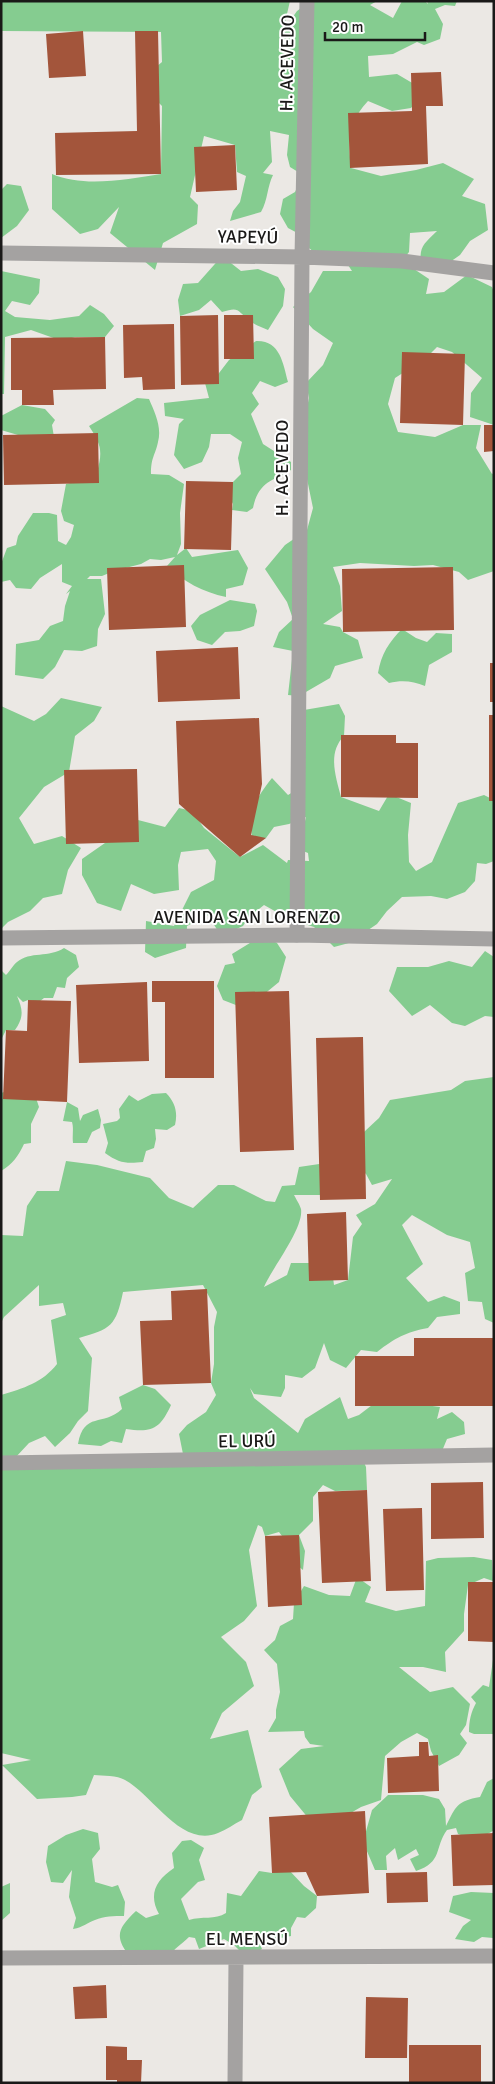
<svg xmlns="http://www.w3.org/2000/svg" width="495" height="2084" font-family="Signika,sans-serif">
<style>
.forest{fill:#85cc90}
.building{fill:#a3553b}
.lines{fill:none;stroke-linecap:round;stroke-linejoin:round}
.minor{stroke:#a4a2a1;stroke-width:15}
.tertiary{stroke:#a4a2a1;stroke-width:15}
.labels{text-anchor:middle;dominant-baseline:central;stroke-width:4;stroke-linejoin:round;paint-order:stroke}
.street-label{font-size:18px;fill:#1a1918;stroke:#fff}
</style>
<rect width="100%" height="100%" fill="#ebe8e4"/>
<!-- forest -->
<path class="forest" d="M1,1h289l-7,30 14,-20 14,-10h66l-7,4 23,13 9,-17h23l3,3 -1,-3h30l-2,5 -10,-1 -10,4 8,15 -3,15 -16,6 -7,-3 -24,12 -25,2 1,21 28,-3 17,10 1,19 -4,5 -19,3 -24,-10c-21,23 -20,37 -17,67l30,8 35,-6 27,-7 31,16 -12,17 23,8 3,26 -18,11 -10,14 -20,14 -19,-3c-2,-20 2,-21 16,-35l-27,2 -1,19 -7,9 27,18 -3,15 18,-2 23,-17 25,12 2,5v133l-24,-8 1,-24 11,-15 -30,-26 -15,-5 -11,11 -31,20 -7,26 10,28 37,5 28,-12h18l-5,23 16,26 2,-1v98l-26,9 -9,-8 -26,-7 -19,1 -54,-3 -27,4 7,19 2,25 -19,13 17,3 3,5 15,8 5,18 -28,8 -5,12 -31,18 -11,-1 5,-44 -20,-4 6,-15 14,-13 -6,-17 -22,-33 20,-24 22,-15 6,-22 -6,-29 -6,-44 8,-37 -3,-15 17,-18 10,-22 -20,-14 -20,-22 18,-15 12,-21h29l-4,-6 -21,-2 -18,-15 -6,-12 -15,-8 -8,-14 3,-15 12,-7 8,-17 -13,-8 -3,-12 2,-20 -19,-4 2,31 -9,11 10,2c-6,12 -5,25 -12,37l-31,9 3,-10 7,-9 6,-26 -9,-4 -2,-27 -31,-9 -14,61 8,8 -1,19 -34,19 -8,27 -45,-37 9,-26 -21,22 -18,5 -28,-25v-35c33,14 75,5 109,0l1,-68 -24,-24 24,-20 -1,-30 -160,-1z
M7,184l14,2 8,24 -12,16 -16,12v-48z
M222,256l19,15 17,-2 20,8 7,12 -2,17 -15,24c-6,-3 -13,-5 -18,-9 -13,-10 -10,-15 -28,-9l-11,-12 -12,10 -19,6 -2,-16 5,-16 15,-1z
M1,271l39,8 -1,14 -9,12 -18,-4 -7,10 10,6 35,3 29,-4 11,-11 14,9 10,12 -9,11h-30l-13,4 -31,-11 -26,7 -1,57h-3z
M256,341c24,-1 27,22 32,41l-13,5 -15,-6 -8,12 7,11 -8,10 12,30 28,18v8c-20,11 -33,13 -38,38l-6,4 -15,-2 1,-6 -4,-7 4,-15 8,-8 -3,-16 4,-16 -12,-8h-19l-2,13 -7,15 -18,7 -10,-14 5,-31 5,-5 -19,-3 -1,-13 45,-5 -4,-15 11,-6 13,-17z
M137,398l12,1c6,14 13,28 9,43 -3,14 -7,15 -7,32l18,1 15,9 -4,29 1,31 -4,11 9,-7 6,9 46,-7 10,18 -5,17 -17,4v8c-23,-5 -42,-15 -59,-31l8,-9 -14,3 -11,-1 -9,5 -27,7 -12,5h-12l-3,3h14l4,35 -7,15 -1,17 -15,5 -18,-1 -9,17 -12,12 -28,-4 1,-31 23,-4 11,-14 13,-5 2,-15 5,-15 -4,3 6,-8 -10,-4v-18l-22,14 -9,11 -15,-1 -6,-8 -9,2v-18l6,-16 9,-3 2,-9 15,-23h16l8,2 1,26 8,4 5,-8 3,-12 -10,-4 -3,-10 5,-27 13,-3 18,-9c6,-21 4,-28 -8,-46z
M22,405l23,4 10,11 -3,5 2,12 -36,-2 -17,-5v-14z
M230,600l25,4 2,7 -3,15 -14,5 -15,1 -13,13 -15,-5 -6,-14 9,-11z
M402,629l14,9 11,4 9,-9 16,1v18l-23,13 -4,21c-12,-5 -23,-6 -36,-3l-11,-10c3,-19 11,-31 24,-44z
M61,698l41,9 -8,14 -19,15 -6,36 -25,15 -25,31 15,26 28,-8 19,12 -13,22 -6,24 -19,4 -13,13 -22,11 -7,7v-223l33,15 12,-7z
M339,704l6,12 -1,20c-17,17 -8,41 -3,61l38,14 10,-17 22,9 -3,32 1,27 7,9 16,-9 26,-59 26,-8 10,5v61l-8,3 -9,-1 -2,18 -10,11 -18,7 -16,-3 -29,1 -15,14 -10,13 -28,19 -15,4 -20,-20 -25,-8 -25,-14 -15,12 -6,9 -22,10 -13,-21 -21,11 -1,22 -31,10 -10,-6 1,-31 28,5 17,-34 23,-12 2,-19 -8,-12 -27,3 -3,13 1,25 -25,4 -23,-10 -10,27 -24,-8 -15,-28v-16l56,-39 27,7 14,-19 13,3 12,17 36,29 23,-12 24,18 1,-3 21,1 -1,-8 -10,-4 8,-32 -17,7 -15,3 -8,11 -14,1c-3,-27 3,-40 20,-61l16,17 10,-6 6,-79z
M263,935l14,8 9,14 -7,25 -33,27 -23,-9 -6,-14 8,-21 10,-2 -3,-9z
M64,948l12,7 3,12 -12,11 -2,10 -8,-1 -4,11h-9l-5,4 -11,-2 -5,2 -6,-6c6,14 7,21 -2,34h-9l-5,10v-70l5,5c4,-4 7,-10 11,-13 13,-11 32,-4 47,-14z
M485,951l9,6v60l-9,-1 -20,10 -13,-3 -22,-18 -18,11 -23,-25 8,-24h31l21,-6 23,6z
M494,1077v246l-9,-4 -3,-17 -14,-1 -3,-28 10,-5 -5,-26 -23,-7 -35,-20 -10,10 21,39 -17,14 22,24 16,-6 16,6v12l-23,3 -9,11c-22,4 -33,10 -51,24l-16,-2 -15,18 -16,-8 -6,-17 -9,25 -13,10 -17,-3v13l-4,9 -27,-3 -4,-6 4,10 44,35 7,-14 35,-22 8,22 11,-4 21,-16 60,8 -3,12 15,-7 12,10 1,12 -18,5 -5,12 -80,7 4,9 1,23 -32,1 -12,-6 -10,12v24l-14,14 6,16 -2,19 -14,-11 -1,-15 -9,-12 -14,4 -3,-9 -4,-2 -9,25 8,56 -13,15 -23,16 25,25 8,24 -32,27 -12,26 38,-9 14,57 -10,8 -10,25c-8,4 -16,10 -24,13 -37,15 -65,-38 -93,-53 -8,-5 -22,-4 -31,-5l-8,20 -14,2 -35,2 -35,-34 29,-5 -30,-7v-284l182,-15 -4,-20 8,-9 19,-13 10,-17 -5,-12 3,-19v-37l3,-15 -14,-27 -80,7c-7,34 -12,37 -44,46l13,20 -4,53 -10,10 -8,12 -15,14 -10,-11 -16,7 -14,15 -14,-2v-61c23,-7 41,-12 56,-31l-6,-44 15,-5 -3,-12 -24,3v-21l-35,32 -3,6v-88l22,1 4,-30 10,-15h22l7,-30 31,4 53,13 19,20 24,10 25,-23h16l32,16 9,1 7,-16 13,-1 4,-18 27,-4 -4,32h-28c2,4 6,10 7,14 3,19 -29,59 -37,78l23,-12 4,-12h30l11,7 2,15 14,-5 5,-43 9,-13 -6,-9 19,-11 17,-25 -20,6 -6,-11 -12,-11 -4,-18 29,-27 11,-18 61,-10 14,-9z
M13,1089l23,9 3,9 -8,17v19l-7,1c-5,11 -12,21 -23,27v-78z
M166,1093c9,9 12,19 9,32l-8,5 -12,-1 1,10 -2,9 -8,3 -3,11c-17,2 -24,1 -38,-9l3,-10 -5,-19 14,-3 3,-3 -1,-9 10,-14 9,6 14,-7z
M67,1102l11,6 2,13 3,-6 15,-6 3,11 -1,8 -8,4 -5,11h-14c-1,-8 1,-14 -1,-21l-9,-1z
M143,1385l12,4 16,16c-11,24 -19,28 -45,24l-4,14 -11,-2 -10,5 -23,-2c6,-33 25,-17 44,-35l-3,-12z
M474,1557l18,3 1,21 -9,-3 -16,7 -4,29v17l-19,21 1,20 -23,-5h-24l31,25 23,-5 17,17 -4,21 -6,9 7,9 -8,12 -20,11 -8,-15 -3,-12 -11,-6 -16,9 -16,14 -4,44 -20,7 -12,7 -35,11 -24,-29 -11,-27 22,-20 23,-3 -14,-2 -5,-7 -1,-6 -36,1 8,-14v-8l4,-18 -3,-28 -13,-14 11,-10 5,-14 13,-7 1,-16 10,-17 25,9 21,1 7,-19 14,10 -6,15 31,9 29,-5 1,-45 12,-3z
M494,1653v81h-20l-5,-2c0,-11 2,-20 7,-29l-5,-6 12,-12 6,2z
M494,1778v52c-12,9 -22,9 -36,4l-2,-6 -9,2c-13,18 -4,32 -31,41l-6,-12 9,-4 -3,-6 -18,11 -3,-12 -9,8 1,14h-12l-12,-28 9,-32 16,-15h35l16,4 6,10 1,17c10,-20 11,-25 34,-29l7,-15z
M83,1829l15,4 2,16 -8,10 3,23 17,5 6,-2 7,17 -1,14c-10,0 -20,0 -29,4 -9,3 -11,7 -22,9l3,-11 -7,-21 3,-27 -9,13 -12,-1 -5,-20 2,-16 18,-11z
M191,1840l13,8 -5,12 6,20 -7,2 -17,17 8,21c13,-4 26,0 37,-7l1,-20 14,3 18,-25 13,2 16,-4 16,17 13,10 -1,12 -11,10 -8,-1 -6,11v8l-32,6 3,7 -15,9 -13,-13 -10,-6 -25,10 -4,-11 -6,-1c-8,8 -15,11 -21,21h-37c-17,-21 -14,-29 5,-47l10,7 13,-4c-11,-20 -3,-34 15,-46l-2,-15 10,-12z
M10,1883v30l-9,8v-34z
M471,1892l23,1 -1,45 -11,-1 -8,5 -19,-3 8,-13 8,-6 -22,-8 4,-16z"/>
<!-- building -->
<path class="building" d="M83,31l3,45 -37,2 -3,-44z
M135,31h23l3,143 -105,1 -1,-42 82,-2z
M441,72l2,34h-17l2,58 -78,4 -2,-55 64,-2 -1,-38z
M235,145l2,45 -41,2 -2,-45z
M218,315l1,69 -38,1 -1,-69z
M224,315h29l1,44h-30z
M174,324l1,65 -32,1 -1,-13 -18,1 -1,-53z
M105,337l1,52 -53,1 1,15h-32v-15h-11v-52z
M402,352l63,2 -2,71 -63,-2z
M484,425h10v26l-10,1z
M98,433l1,50 -95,2 -1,-50z
M186,481l47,1 -2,68 -47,-1z
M184,565l2,62 -77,3 -2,-62z
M453,567l1,63 -111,2 -1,-63z
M238,647l2,52 -82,3 -2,-51z
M490,663h4v39h-4z
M489,715h5v86h-5z
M259,718l3,66 -11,51 15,3 -26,19 -61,-53 -3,-83z
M341,735h55v8h22v55l-77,-1z
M137,769l2,73 -73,2 -2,-74z
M152,981h62v97h-49v-76h-13z
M147,982l2,79 -70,2 -3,-78z
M289,991l5,159 -54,2 -5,-160z
M28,1000l43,1 -4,101 -64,-3 3,-69 21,1z
M363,1037l3,162 -46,1 -4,-162z
M346,1212l2,68 -39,1 -2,-67z
M207,1289l4,94 -68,2 -3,-64 32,-1 -1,-29z
M414,1338h80v68h-139v-50h59z
M483,1482l1,56 -53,1v-56z
M367,1490l4,91 -49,2 -4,-91z
M422,1508l2,82 -38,1 -3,-82z
M299,1535l3,70 -34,2 -3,-71z
M468,1582h26v60l-26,-1z
M419,1742h9l1,14 9,-1 1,36 -51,2 -1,-35 32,-2z
M365,1811l4,82 -52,3 -11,-24 -34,1 -3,-56z
M494,1833v52l-41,1 -2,-51z
M427,1872l1,30 -41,1 -1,-30z
M106,1985l1,33 -32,1 -2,-32z
M366,1997l42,1 -1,60h-42z
M409,2045h72v38h-72z
M106,2046l21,1v13h15l-1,23h-24v-3h-11z"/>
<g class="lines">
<!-- minor -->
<path class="minor" d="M1,253l301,4 100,4 92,12
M297,935l5,-678 5,-256
M1,1463l493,-8
M1,1958l493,-2
M235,2083l1,-125"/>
<!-- tertiary -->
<path class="tertiary" d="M1,938l296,-3 197,4"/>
</g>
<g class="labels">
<!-- street labels -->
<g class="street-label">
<text transform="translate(287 63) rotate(-89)">H. ACEVEDO</text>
<text transform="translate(248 237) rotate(1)">YAPEYÚ</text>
<text transform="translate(282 468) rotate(-90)">H. ACEVEDO</text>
<text x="247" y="917">AVENIDA SAN LORENZO</text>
<text transform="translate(247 1441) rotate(-1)">EL URÚ</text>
<text x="247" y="1939">EL MENSÚ</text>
</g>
</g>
<!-- border -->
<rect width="495" height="2084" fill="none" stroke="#1a1918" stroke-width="5"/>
<!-- scale -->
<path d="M325 32v8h100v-8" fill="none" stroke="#1a1918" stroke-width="2.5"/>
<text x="332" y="32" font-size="15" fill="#1a1918" stroke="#ffffff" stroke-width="4" paint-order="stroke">20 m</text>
</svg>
